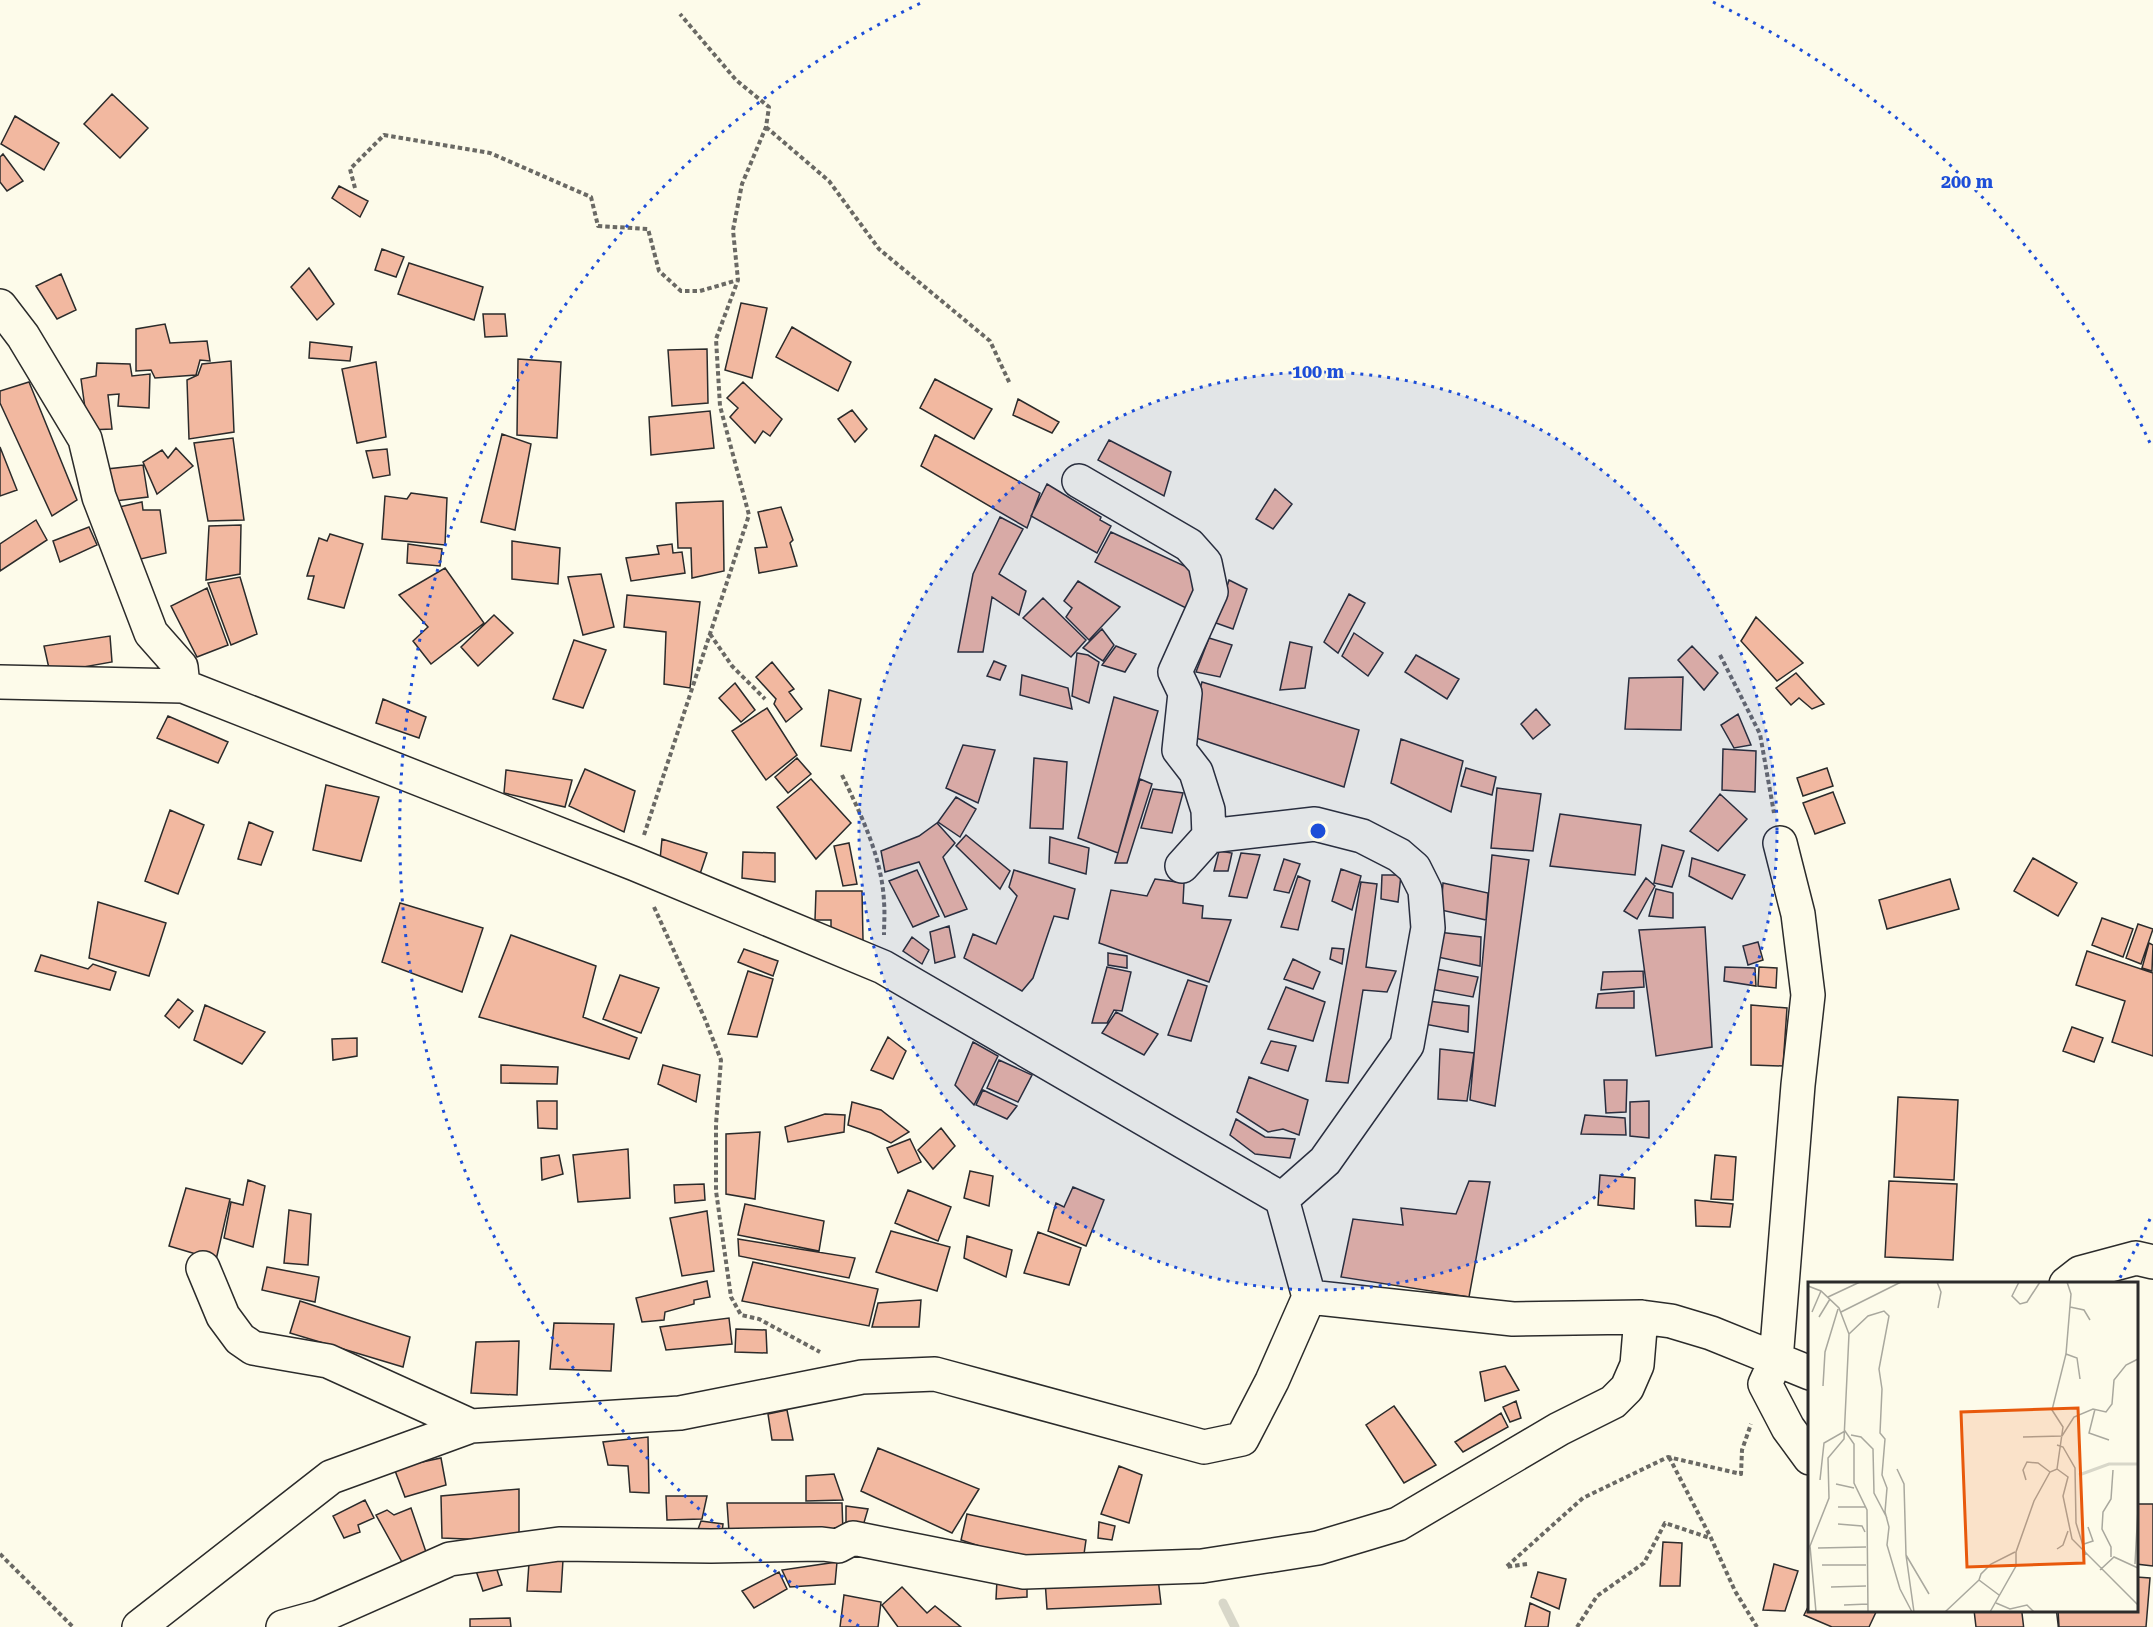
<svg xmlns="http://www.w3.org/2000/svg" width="2153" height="1627" font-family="'Roboto Serif',serif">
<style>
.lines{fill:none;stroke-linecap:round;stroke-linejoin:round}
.stream{stroke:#d8d7c9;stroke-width:9}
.building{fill:#f2b8a0;stroke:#2b2b2b;stroke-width:1.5}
.minor-casing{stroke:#2b2b2b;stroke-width:36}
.path{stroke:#6a6964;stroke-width:4;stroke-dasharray:4.5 3;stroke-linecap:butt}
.minor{stroke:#fdfbea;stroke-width:33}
.ring{fill:none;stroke:#1d4ed8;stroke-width:3;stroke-dasharray:3 6}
.inset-river{fill:none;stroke:#d8d7c9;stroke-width:3}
.inset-road{fill:none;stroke:#a9a89e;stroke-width:1.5}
.view{fill:#e8590c;fill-opacity:0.15;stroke:#e8590c;stroke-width:3}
.inset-edge{fill:none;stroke:#2b2b2b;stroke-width:3}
.centre{fill:#1d4ed8;stroke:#fdfbea;stroke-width:3}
.ring-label{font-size:18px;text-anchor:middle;font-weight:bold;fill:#1d4ed8;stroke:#fdfbea;stroke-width:4.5;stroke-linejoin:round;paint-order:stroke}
</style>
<rect width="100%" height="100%" fill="#fdfbea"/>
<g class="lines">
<!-- stream -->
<path class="stream" d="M1223,1603l12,24"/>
</g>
<!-- building -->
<path class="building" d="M112,94l36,34 -28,30 -36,-34z
M15,116l44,27 -15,27 -43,-26z
M3,154l20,27 -16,10 -7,-9v-25z
M339,186l29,15 -8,16 -28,-19z
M382,249l22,8 -8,20 -21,-7z
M409,263l74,24 -9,33 -76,-26z
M309,268l25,36 -17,16 -26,-33z
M61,274l15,36 -19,9 -21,-33z
M741,303l26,5 -15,70 -27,-8z
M483,314h22l2,22 -22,1z
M165,324l5,19 37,-2 3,20 -10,-1 -4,15 -41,3 -4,-8 -15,1v-42z
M792,327l59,35 -13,29 -62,-34z
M310,342l42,5 -2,14 -41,-3z
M707,349l1,54 -36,3 -4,-56z
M518,359l43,3 -4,76 -40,-3z
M231,361l3,71 -45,7 -2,-59 11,-5 4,-11z
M376,362l10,75 -29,6 -15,-74z
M97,363l33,1 2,12 18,-2 -1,34 -31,-2 1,-12 -11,1 4,34 -24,1 -7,-51 15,-3z
M935,379l57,30 -18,30 -54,-31z
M29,382l48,118 -25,16 -52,-113v-12z
M743,382l39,37 -12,17 -7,-5 -8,12 -25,-26 8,-9 -11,-10z
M1018,399l41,23 -7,11 -39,-18z
M852,410l15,19 -12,13 -17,-23z
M710,411l4,37 -63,7 -2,-38z
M502,434l29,10 -16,86 -34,-8z
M935,435l105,58 -13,35 -106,-62z
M233,438l11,82 -36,1 -14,-78z
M1109,440l62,32 -7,24 -66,-36z
M0,447l17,43 -17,6z
M176,448l17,18 -36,28 -14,-32 19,-12 6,8z
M387,449l3,26 -17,3 -7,-27z
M143,465l5,32 -33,4 -8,-32z
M1047,484l54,33 -1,3 11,6 -14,27 -66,-37z
M1275,489l17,15 -19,25 -17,-10z
M411,493l36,5 -2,47 -63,-6 3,-43 22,3z
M723,501l1,70 -32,7 -1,-30h-13l-2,-45z
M142,502l1,8h17l6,43 -25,6 -16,-22 -6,-30z
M781,507l12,33 -3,3 7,23 -38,7 -4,-25 12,-1 -9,-35z
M1000,517l23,12 -24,45 27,17 -7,24 -27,-18 -9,55h-25l15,-78z
M36,520l11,20 -47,31v-27z
M241,525l-1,49 -34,6 3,-54z
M89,527l8,18 -37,17 -7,-21z
M1111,532l93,43 -18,33 -91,-46z
M330,534l33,10 -19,64 -36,-9 6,-23h-7l12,-38 8,3z
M512,541l48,7 -2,36 -46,-5z
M408,544l34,5 -2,17 -33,-3z
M672,544l1,9 9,-1 3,21 -54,8 -5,-23 33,-4 -2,-8z
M445,568l39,55 -53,41 -18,-23 15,-14 -29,-32z
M601,574l13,53 -31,8 -15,-58z
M240,577l17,57 -26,11 -23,-62z
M1229,580l18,9 -14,40 -17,-6z
M1078,581l42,26 -31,33 -23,-23 6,-9 -8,-7z
M207,588l21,57 -31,12 -26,-51z
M1349,594l16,9 -27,50 -14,-11z
M627,595l73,7 -10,86 -26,-4 2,-52 -42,-5z
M1043,598l43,42 -15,17 -48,-39z
M494,615l19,18 -35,33 -17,-19z
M1756,617l47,46 -26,18 -36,-40z
M1102,629l12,16 -11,16 -20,-13z
M1354,633l29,20 -15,23 -26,-20z
M110,636l2,26 -62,11 -6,-27z
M1209,638l23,7 -12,32 -24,-5z
M574,640l32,10 -23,58 -30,-9z
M1290,642l22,5 -7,41 -25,2z
M1116,646l20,8 -11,18 -23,-7z
M1692,646l26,27 -14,17 -26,-30z
M1077,653l11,2 11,7 -10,41 -17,-7z
M1416,655l43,24 -12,20 -42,-27z
M994,661l12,5 -6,14 -13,-4z
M772,662l22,27 -5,3 13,17 -16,13 -12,-18 2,-5 -20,-22z
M1796,673l28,31 -12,5 -13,-11 -8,7 -15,-17z
M1022,675l46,13 4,21 -52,-14z
M1683,677l-2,53 -56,-1 4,-51z
M1202,682l157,48 -15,57 -157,-52z
M735,683l20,27 -14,12 -22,-24z
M829,690l32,9 -10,52 -30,-5z
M1114,697l44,14 -40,142 -40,-15z
M383,699l43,18 -7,21 -43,-15z
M767,708l30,47 -31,25 -34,-49z
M1536,709l14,16 -17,14 -12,-15z
M1738,714l13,31 -17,3 -13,-23z
M168,716l60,26 -10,21 -61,-25z
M1401,739l62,22 -12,51 -60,-29z
M963,745l32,5 -17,53 -32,-15z
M1723,749l33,2 -1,41 -33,-2z
M797,758l14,16 -23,19 -13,-16z
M1034,758l33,4 -4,67 -33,-1z
M1466,768l30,9 -4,18 -31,-9z
M1827,768l6,18 -30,10 -6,-18z
M585,769l50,22 -11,41 -55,-26z
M506,770l66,10 -7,27 -61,-14z
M811,779l40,44 -35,36 -39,-52z
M1140,779l12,5 -25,79h-12z
M326,785l53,12 -18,64 -48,-11z
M1497,788l44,6 -8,57 -42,-3z
M1153,789l30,4 -11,40 -31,-5z
M1833,792l12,31 -30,11 -12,-31z
M1720,794l27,25 -29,32 -28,-20z
M956,797l20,12 -16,28 -22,-15z
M170,810l34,15 -26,69 -33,-13z
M1560,814l81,11 -6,50 -85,-9z
M249,822l24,10 -12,33 -23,-6z
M937,823l18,20 -12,14 24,52 -22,8 -26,-55 -34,10 -4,-21 38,-15z
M966,835l44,36 -10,18 -44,-43z
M1050,837l39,11 -3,26 -37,-11z
M662,839l45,14 -7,21 -40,-14z
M849,843l8,41 -14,2 -9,-40z
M1662,845l22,6 -12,36 -18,-4z
M1219,851l13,2 -4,18h-14z
M743,852l32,1v29l-33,-4z
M1241,853l19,2 -13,43 -18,-2z
M1492,855l37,5 -34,246 -25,-6z
M1692,858l53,17 -13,24 -43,-23z
M2033,858l44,25 -19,33 -44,-25z
M1284,859l16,5 -11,29 -15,-3z
M1341,869l20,7 -9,34 -20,-9z
M917,870l22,46 -26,11 -24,-46z
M1014,870l61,19 -7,30 -14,-3 -21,62 -11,13 -58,-33 9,-24 23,10 21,-48 -8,-9z
M1382,875h19l-3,27 -17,-3z
M1298,876l12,5 -12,49 -17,-3z
M1646,878l9,8 -18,33 -13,-8z
M1155,879l29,4 -1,20 20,3 -1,12 29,2 -22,62 -110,-39 12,-53 36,6z
M1950,879l9,30 -72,20 -8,-29z
M1361,882l16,2 -11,83 30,4 -9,21 -24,-2 -15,93 -22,-2z
M1443,883l45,10 -2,27 -45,-10z
M1656,889l17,4v25l-24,-2z
M816,891h46l1,49 -32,-6v-14h-16z
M98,902l68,21 -17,53 -60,-18z
M400,903l83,25 -21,64 -80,-30z
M2102,918l31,11 -10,28 -31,-12z
M2138,924l15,5 -12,35 -15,-6z
M949,926l6,31 -20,6 -5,-31z
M1705,927l7,120 -56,9 -17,-126z
M1438,932l43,5 -1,29 -47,-10z
M511,935l85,31 -13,51 54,21 -8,21 -150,-42z
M912,937l17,13 -7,14 -19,-13z
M1758,942l5,18 -15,5 -5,-19z
M2149,943l4,2 -1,26 -10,-3z
M1332,948l12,1 -2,15 -12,-5z
M744,949l34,12 -5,15 -35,-14z
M2087,951l66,22v83l-41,-14 13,-41 -49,-16z
M1108,953l19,3v12l-19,-3z
M41,955l47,14 5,-5 23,8 -6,18 -75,-19z
M1293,959l27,13 -7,17 -29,-10z
M1107,967l24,5 -9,39 -8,-1 -7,13h-15z
M1725,967l30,1 1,18 -32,-5z
M1759,967l18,1 -1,20 -18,-2z
M1431,968l47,9 -5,20 -43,-8z
M748,971l25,8 -16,58 -29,-3z
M1643,971l1,16 -43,3 2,-18z
M620,975l39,13 -18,45 -38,-14z
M1188,980l19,6 -16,55 -23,-6z
M1286,987l39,15 -12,39 -45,-12z
M1634,991v17h-38l2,-14z
M178,999l15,12 -14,17 -14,-12z
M1428,1001l41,5 -1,26 -44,-8z
M205,1005l60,27 -23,32 -48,-24z
M1751,1005l36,3 -4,58 -32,-1z
M1116,1012l42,22 -14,21 -42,-22z
M2072,1027l31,11 -9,24 -31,-11z
M888,1037l18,14 -13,28 -22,-9z
M357,1038v18l-24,4 -1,-21z
M1271,1041l25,5 -8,25 -27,-8z
M973,1042l25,14 -24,49 -19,-20z
M1440,1049l34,4 -7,48 -29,-2z
M999,1060l33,15 -14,27 -31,-14z
M501,1065l57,2 -1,17 -56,-1z
M663,1065l37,10 -4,27 -38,-18z
M1249,1077l59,23 -9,35 -16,-6 -15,3 -31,-20z
M1604,1080h23l-1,32 -20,1z
M983,1090l34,16 -10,13 -31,-14z
M1898,1097l60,3 -4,80 -60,-3z
M537,1101h20v28l-19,-1z
M1649,1101v37l-19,-2v-34z
M852,1102l29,8 28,22 -18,11 -20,-10 -23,-8z
M825,1114l20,1 -1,17 -56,10 -3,-15z
M1585,1115l40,3 1,17 -45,-1z
M1236,1119l29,18 30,2 -5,19 -35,-4 -25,-19z
M941,1128l14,18 -22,23 -15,-19z
M760,1132l-5,67 -29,-5v-60z
M910,1139l11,23 -23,11 -11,-25z
M628,1149l2,49 -52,4 -5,-47z
M559,1155l4,19 -21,6 -1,-22z
M1715,1155l21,2 -3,43 -22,-1z
M970,1171l23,5 -4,30 -25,-8z
M1600,1175l35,3 -1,31 -36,-4z
M248,1180l17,6 -12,61 -29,-9 7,-36 12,3z
M1469,1181l21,1 -21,115 -128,-20 12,-58 50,6 -2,-17 55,6z
M1889,1181l68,3 -4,76 -68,-3z
M704,1184l1,16 -30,3 -1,-18z
M1073,1187l31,13 -18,46 -38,-15 8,-28 8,4z
M186,1188l44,11 -14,61 -47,-14z
M908,1190l43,17 -13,34 -43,-18z
M1695,1200l38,4 -3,23 -34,-1z
M745,1204l79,17 -5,30 -81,-16z
M289,1210l22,4 -3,51 -24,-2z
M707,1211l7,60 -32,5 -12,-58z
M891,1231l59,16 -13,44 -61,-19z
M1038,1232l43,16 -12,37 -45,-12z
M967,1236l45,14 -6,27 -42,-19z
M738,1239l117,19 -6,20 -110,-22z
M753,1262l125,27 -9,37 -127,-25z
M267,1267l52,10 -4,25 -53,-12z
M707,1281l3,16 -16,3v4l-29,8 -1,8 -22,2 -6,-24z
M921,1300l-2,27h-47l6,-24z
M300,1301l110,36 -7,30 -113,-34z
M729,1318l3,26 -66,6 -6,-23z
M554,1323l60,1 -3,47 -61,-2z
M736,1329l30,1 1,23 -32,-1z
M519,1341l-2,54 -46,-2 5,-51z
M1505,1366l14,24 -34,11 -5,-29z
M1516,1401l5,17 -11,4 -7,-15z
M1394,1406l42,59 -32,18 -38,-58z
M787,1410l6,30h-21l-4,-26z
M1501,1413l7,14 -45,25 -8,-10z
M648,1437l1,56 -19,-1 -2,-26 -20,-1 -5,-23z
M878,1448l101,41 -27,44 -91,-42z
M441,1458l5,27 -41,12 -11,-29z
M1119,1466l23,9 -13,48 -28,-9z
M834,1474l9,26 -37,1v-25z
M519,1489v52l-77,-3 -1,-42z
M666,1496h41l-5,23 -35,1z
M365,1500l9,18 -16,7 2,7 -16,6 -11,-22z
M727,1503h115l1,30 -114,-1z
M2136,1504h17v62l-17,-2z
M846,1506l22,3 -5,17 -17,-1z
M411,1508l15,44 -24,10 -26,-47 11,-5 7,5z
M967,1514l119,26 -3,21 -73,-5 -49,-16z
M701,1521l22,3 -1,9 -25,-1z
M1099,1522l16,4 -3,14 -14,-2z
M1663,1542l19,1 -2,43h-20z
M563,1560l-2,32 -34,-1 2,-28z
M494,1561l8,24 -19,6 -8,-23z
M837,1562l-2,22 -45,3 -8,-17z
M1774,1564l24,7 -13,40 -22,-1z
M779,1572l8,17 -33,19 -12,-17z
M1538,1572l28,7 -7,30 -28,-12z
M2136,1577l14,1 -4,49h-87l-1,-17h78z
M1158,1578l3,26 -114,5 -2,-29z
M1027,1579v18l-31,2 1,-19z
M902,1587l25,26 8,-7 26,21h-63l-16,-22z
M844,1595l37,7 -3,25h-38z
M1530,1603l20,9 -2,15h-23z
M1810,1603v7h67l-8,17h-37l-28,-12z
M1974,1610h56v17h-54z
M510,1618l1,9h-41v-8z"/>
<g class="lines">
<!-- minor casing -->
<g class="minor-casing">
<path id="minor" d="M0,306l23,30 62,103 14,58 52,136 30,34 2,19
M1079,481l110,64 16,18 6,29 -36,80 10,21 -6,57 17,22 12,38 1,26
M0,682l183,4 452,178 248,103 399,232 27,98 -37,84 -30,58 -38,8 -269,-73 -73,3 -182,36 -209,13 -140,51 -192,150
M1780,843l18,71 10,81 -10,90 -22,275 -11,24 23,44 22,30
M1182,866l27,-30 106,-12 47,12 37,19 15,13 11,22 3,38 -21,117 -82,116 -43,38
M203,1268l20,48 17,23 13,9 75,13 143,65
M2066,1284l14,-11 56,-15 17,4
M1309,1297l204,22 128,-2 30,4 40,12 99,40
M2039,1610l2,17
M283,1627l36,-10 131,-58 109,-15 152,2 111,-2 16,2 15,-8 171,34 178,-6 116,-18 80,-24 161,-95 54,-27 14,-14 10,-23 4,-48"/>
</g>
<!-- path -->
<path class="path" d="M766,127l63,54 50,68 111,92 20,43
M355,188l-5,-19 34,-34 106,18 101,44 7,29 50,3 11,42 22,20h19l38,-11
M710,634l22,32 33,33
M1720,655l40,79 14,79
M842,775c19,40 40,82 42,127 1,11 0,22 0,33
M644,835l105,-320 -29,-109 -4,-67 22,-59 -5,-50 9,-46 24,-57 3,-20 -33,-27 -56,-66
M654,907l51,112 16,41 -5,64v67l15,106 10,18 18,4 61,33
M1669,1457l42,81 24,53 22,36
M0,1554l73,73
M1527,1564l-21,3 77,-69 85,-41 73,17 1,-24 9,-26
M1577,1627l20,-31 47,-33 21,-40 45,15"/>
<!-- minor -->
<use href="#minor" class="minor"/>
</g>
<!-- distance rings -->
<circle cx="1318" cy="831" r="459" fill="#1d4ed8" fill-opacity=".12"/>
<g class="ring">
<circle cx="1318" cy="831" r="459"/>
<path d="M2150 1219A918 918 0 0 1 2117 1283M859 1626A918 918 0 0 1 923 2M1713 2A918 918 0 0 1 2150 443"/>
</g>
<!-- overview -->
<g transform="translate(1808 1282)">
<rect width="330" height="330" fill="#fdfbea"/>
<path class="inset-river" d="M271,193l30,-11h29"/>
<path class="inset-road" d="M129,0l4,10 -3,16M211,0l-7,14 8,8 7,-2 13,-20M0,4l13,5 18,17 10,26 -5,105 -16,19 1,40 -19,48 6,66M20,15l32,-15M262,25l14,3 6,10M4,30l9,-21M33,30l60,-30M11,35l11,-18M41,52l19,-18 16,-5 5,5 -10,53 3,20 -2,44 5,6 -3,36 5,13 -2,24 4,15 -2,18 13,44 12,23M258,72l11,4 3,21M15,104l2,-34 13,-43M287,127l-6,24 20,7M43,153l10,2 12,12 1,44 13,25M215,155l39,-1 12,-19 19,-8 13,3 6,-8 2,-24 12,-15 12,-6M249,163l6,2 12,21 1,55 10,32M89,187l7,15 2,71 8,57M249,187l6,-42 -11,-17 14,-56 5,-60 -4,-12M12,198l4,-37 21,-12 9,13v39l13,27 1,102M218,198l-3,-10 4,-8 11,1 12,9M28,202l18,4M30,225h28M30,242l24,2 3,6M276,262l9,-3 -5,-14M10,266l48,-1M249,267l6,-4 5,-14M98,273l23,39M303,275v-10l-9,-18 1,-17 8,-13 2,-29M327,282l3,-55M14,283h44M292,288l14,-13 24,11M23,305l35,-1M191,313l-20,-15 2,-6 10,-10 24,-12M188,321l14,6 17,-4 7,7M36,323l24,-1M137,330l34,-32M182,330l26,-46v-14l18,-51 16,-29 7,-3 11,8 -5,19 9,43 66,66"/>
<path class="view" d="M270,126l6,155 -117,4 -6,-155z"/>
<rect width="330" height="330" class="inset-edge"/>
</g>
<circle cx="1318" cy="831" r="9" class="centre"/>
<g class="ring-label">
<text x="1967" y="188">200 m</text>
<text x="1318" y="378">100 m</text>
</g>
</svg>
